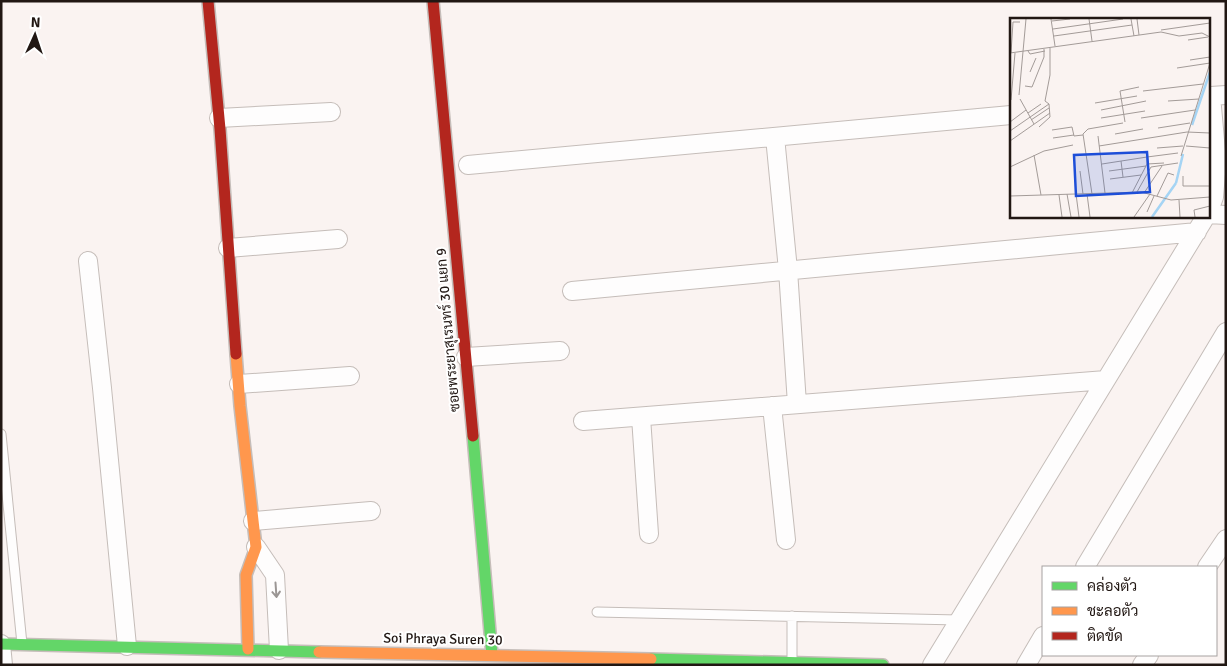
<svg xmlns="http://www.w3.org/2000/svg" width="1227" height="666" font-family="Signika,Sarabun,sans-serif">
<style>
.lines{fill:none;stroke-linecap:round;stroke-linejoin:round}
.lane-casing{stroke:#c5bdb9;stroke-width:11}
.street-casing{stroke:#c5bdb9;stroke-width:20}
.fast-casing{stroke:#c5bdb9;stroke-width:14}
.slow-casing{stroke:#c5bdb9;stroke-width:14}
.jam-casing{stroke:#c5bdb9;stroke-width:14}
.lane{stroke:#fefdfd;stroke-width:9}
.street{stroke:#fefdfd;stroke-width:18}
.fast{stroke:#63d668;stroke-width:11}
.slow{stroke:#ff974d;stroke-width:11}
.jam{stroke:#b3261e;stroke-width:11}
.oneway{stroke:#9b9694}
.labels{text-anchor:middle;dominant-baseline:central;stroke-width:4;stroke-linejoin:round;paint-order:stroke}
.street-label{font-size:14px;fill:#211713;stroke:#fff}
.inset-river{fill:none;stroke:#a5d4f4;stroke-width:2.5}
.inset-road{fill:none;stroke:#a39b98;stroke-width:1}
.view{fill:#1d4ed8;fill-opacity:0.15;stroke:#1d4ed8;stroke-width:2.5}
.inset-edge{fill:none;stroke:#211713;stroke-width:2.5}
</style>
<rect width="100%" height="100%" fill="#faf3f1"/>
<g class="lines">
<!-- lane casing -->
<g class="lane-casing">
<path id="lane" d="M1,434l21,210
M597,612l362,8
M792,616v46"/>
</g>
<!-- street casing -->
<g class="street-casing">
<path id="street" d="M1208,96h3l6,66 -3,35 -6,16
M1211,96l15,-1
M219,118l112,-6
M775,137l13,133 9,134
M468,165l543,-50
M1208,214l18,1
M228,248l110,-9
M88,261l14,127 25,258
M572,291l625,-59
M466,357l94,-6
M239,384l111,-8
M772,406l14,134
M641,417l8,117
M583,421l523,-41
M253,521l118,-10
M256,547l19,28 4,75
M1085,567l141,-235
M1207,567l19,-28
M1,644l2,21
M932,665l274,-449
M1026,665l17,-29
M1142,665l7,-10"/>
</g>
<!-- fast casing -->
<g class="fast-casing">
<path id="fast" d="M473,436l19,219
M1,644l318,8
M651,659l232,6"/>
</g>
<!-- slow casing -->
<g class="slow-casing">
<path id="slow" d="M236,354l4,52 16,141 -10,28 2,74
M319,652l332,7"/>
</g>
<!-- jam casing -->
<g class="jam-casing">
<path id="jam" d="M208,1l12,128 16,225
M433,1l40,435"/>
</g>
<!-- lane -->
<use href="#lane" class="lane"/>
<!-- street -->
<use href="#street" class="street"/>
<!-- fast -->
<use href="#fast" class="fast"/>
<!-- slow -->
<use href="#slow" class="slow"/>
<!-- jam -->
<use href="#jam" class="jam"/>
</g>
<!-- one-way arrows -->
<defs><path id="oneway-shaft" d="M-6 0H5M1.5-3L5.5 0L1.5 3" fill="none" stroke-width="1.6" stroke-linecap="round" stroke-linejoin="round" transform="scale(1.25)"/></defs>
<use class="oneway" href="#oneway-shaft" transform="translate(276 590) rotate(86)"/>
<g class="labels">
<!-- street labels -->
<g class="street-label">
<text transform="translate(448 330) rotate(-95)">ซอยพระยาสุเรนทร์ 30 แยก 9</text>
<text transform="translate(443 639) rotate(1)">Soi Phraya Suren 30</text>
</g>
</g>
<!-- overview -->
<g transform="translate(1010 18)">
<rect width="200" height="200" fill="#faf3f1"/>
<path class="inset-river" d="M182,107l18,-53M166,165l7,-29M142,199l24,-34"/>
<path class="inset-road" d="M41,1l4,27M79,1l3,22M121,1l3,17M127,1l2,16M42,3l18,-2M43,11l70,-10M151,12l49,-7M44,18l78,-11M178,22l20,-3M18,33l2,3 15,-3M0,35l151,-21 18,4 23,-3 8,4M1,35l2,-31h7M180,42l20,-3M167,50l33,-5M20,54l6,-14M15,68l7,1 12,-30v-8M133,73l60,-7M9,77l7,-76M10,81l14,25M1,82l4,-47M158,83l31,-2M85,85l42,-7M91,92l45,-9M18,95l13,-9M91,100l44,-7M131,100l54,-8M21,102l18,-12M0,104l16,-12M115,104l-5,-31 19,-4M29,109l11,-10 -1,-13 -4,-3 5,-26v-27M148,110l32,-5M42,112l20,-3 2,9 9,-1M0,113l39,-27M105,116l28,-5M88,118l7,57M43,120l21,-3M0,123l40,-28M89,128l88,-14 23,1M176,128l24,2M147,130l26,-2M24,137l7,40M171,138l29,-93M137,139l31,-4M111,143l2,16M92,146l45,-7v7l-15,29M137,146l17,-1M0,149l34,-16 29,-6M70,153l3,23M99,153l37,-5M173,158v10h27M100,161l31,-4M127,174l14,-25 27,-4M134,175l18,-27M57,176l4,23M66,176l3,23M77,176l3,23M82,176l-9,-60 5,-5 35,-6M49,177l3,22M0,178l131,-4 30,8 39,-3M147,178l11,-23 6,2M169,182l1,17M137,194l7,-16M124,199l16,-23M185,199l-1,-7 16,-4"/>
<path class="view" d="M137,134l3,40 -74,4 -2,-41z"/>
<rect width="200" height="200" class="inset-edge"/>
</g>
<!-- border -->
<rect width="1227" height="666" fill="none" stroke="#211713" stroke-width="5"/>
<!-- legend -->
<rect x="1042" y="566" width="175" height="90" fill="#ffffff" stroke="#a6a2a1"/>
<rect x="1052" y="582" width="25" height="8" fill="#63d668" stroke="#a6a2a1"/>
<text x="1087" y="591" font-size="15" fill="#211713">คล่องตัว</text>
<rect x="1052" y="607" width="25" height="8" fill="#ff974d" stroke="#a6a2a1"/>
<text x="1087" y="616" font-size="15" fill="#211713">ชะลอตัว</text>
<rect x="1052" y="632" width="25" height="8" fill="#b3261e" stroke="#a6a2a1"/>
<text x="1087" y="641" font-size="15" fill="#211713">ติดขัด</text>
<!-- north arrow -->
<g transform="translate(35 35) rotate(3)" stroke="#ffffff" stroke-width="4" paint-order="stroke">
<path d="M0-4L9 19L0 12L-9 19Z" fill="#211713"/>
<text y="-8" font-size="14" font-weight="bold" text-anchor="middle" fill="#211713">N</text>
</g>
</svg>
